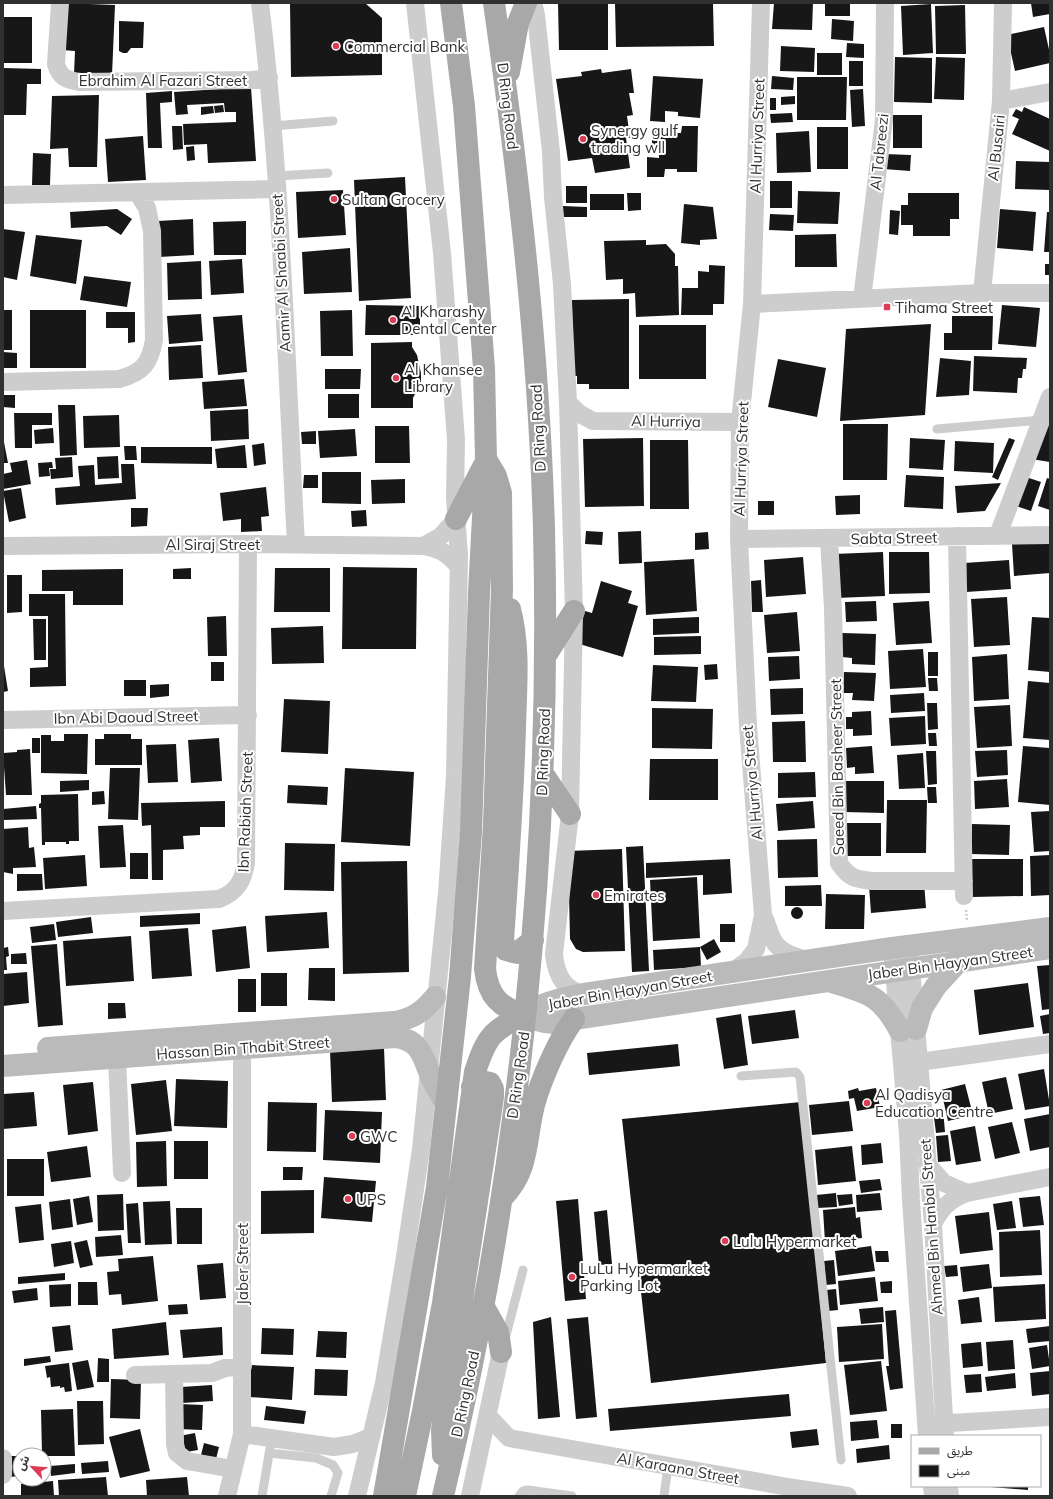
<svg xmlns="http://www.w3.org/2000/svg" width="1053" height="1499" font-family="Mulish,'Noto Sans Arabic',sans-serif">
<style>
.building{fill:#171717}
.lines{fill:none;stroke-linecap:round;stroke-linejoin:round}
.path{stroke:#cdcdcd;stroke-width:2.5;stroke-dasharray:2 2;stroke-linecap:butt}
.lane{stroke:#cdcdcd;stroke-width:9}
.street{stroke:#cdcdcd;stroke-width:18}
.secondary{stroke:#bababa;stroke-width:22}
.primary{stroke:#a8a8a8;stroke-width:22}
.poi-dot{fill:#dc3d56;stroke:#fff;stroke-width:1.5}
.labels{text-anchor:middle;dominant-baseline:central;stroke-width:4;stroke-linejoin:round;paint-order:stroke}
.poi-label{font-size:15px;fill:#303030;stroke:#fff;text-anchor:start}
.street-label{font-size:15px;fill:#303030;stroke:#fff}
</style>
<rect width="100%" height="100%" fill="#fff"/>
<!-- building -->
<path class="building" d="M64,3l51,2 -3,70 -38,-1 1,-23 -13,-1z
M290,3h75l17,15v57l-91,2z
M558,3h50v47h-49z
M615,3h98l1,43 -98,1z
M774,3h39l-1,27 -40,-1z
M825,3h25v13h-25z
M1031,3h19v11l-17,3z
M931,4l2,49 -30,2 -2,-49z
M965,5l1,49h-30l-1,-48z
M3,17h29v46h-29z
M832,19l22,2 -1,20 -22,-2z
M119,21l25,1 -1,26h-12l-4,5h-4l-4,-2z
M1044,27l6,27v9l-35,8 -8,-36z
M847,43l17,1v14l-18,-1z
M781,46l34,2 -1,24 -34,-1z
M817,53h25v22h-25z
M895,57l37,1v45l-38,-1z
M936,57l29,1 -1,42 -30,-1z
M849,61h14v25h-14z
M3,68l38,1v15h-14l-1,31h-23z
M601,69l1,4 29,-4 3,24h-5l4,22 -6,1 3,22h-4l4,30 -35,5 -3,-15 -24,3 -12,-82 26,-3 -1,-4z
M653,76l50,3 -3,39 -22,-2v-4l-13,-1v11l-15,-1z
M772,76l22,2 -1,12 -22,-1z
M797,77h50l-1,43h-49z
M251,87l5,74 -48,2 -1,-19 -23,1 -1,-21 53,-2v-10h-11l-1,-9 -37,2 1,9 -12,1 -2,-23z
M863,89l2,37 -13,1 -2,-37z
M172,91v11l-12,1 2,45h-14l-2,-55z
M99,95l-2,72h-28l-1,-19 -18,1 2,-53z
M795,96v8l-14,1v-8z
M770,98h6v12h-6z
M223,105l1,7 -9,1 -1,-7z
M213,106l1,7 -13,2v-8z
M1024,107l26,12v32l-38,-17 7,-15 -7,-3 4,-7 6,3z
M792,113l1,9 -22,1 -1,-9z
M893,115h29v33h-29z
M172,126h10l1,23 -10,1z
M682,126h16l-1,46h-20v-3h-12l-1,8h-17v-20l12,1v-10h-7v-18h13v3h16z
M817,127h31v42h-31z
M809,131l2,41 -34,1 -1,-40z
M143,136l3,44 -38,2 -3,-43z
M194,146l1,14 -8,1 -1,-14z
M33,153l18,1 -1,31h-18z
M885,154l26,1 -1,16 -26,-2z
M1016,161l34,1v28l-35,-1z
M405,177l6,121 -52,3 -5,-121z
M770,181h22v27h-22z
M566,186h21v17h-21z
M343,190l3,45 -48,3 -2,-46z
M798,191l42,1 -2,32 -41,-1z
M627,193h14v17l-13,1z
M908,193h51v26h-9v17h-37v-11h-12v-20h7z
M590,194h34v16h-34z
M684,204l29,3 4,32 -17,1v5l-19,-2z
M563,206l24,1v10h-24z
M117,209l15,10 -11,16 -14,-9 -36,2 -1,-16z
M1000,209l36,3 -3,39 -36,-3z
M890,210l10,1 -2,24 -9,-1z
M1047,212h3v40h-6z
M770,214l24,1 -1,16 -24,-1z
M193,219l1,36 -35,2 -1,-36z
M246,221v34h-32l-1,-33z
M3,229l22,3 -8,48 -14,-3z
M836,234l1,33h-42v-32z
M36,235l46,5 -6,44 -46,-8z
M646,240v5l20,-1 9,10v12h3l1,49 -43,2 -1,-24 -12,1v-15l-17,1 -2,-39z
M350,248l2,44 -48,2 -2,-42z
M242,259l2,34 -33,2 -2,-34z
M201,261l1,38 -34,1 -1,-37z
M1045,264h5v11h-5z
M709,265l16,1 -1,38h-11v11h-32l1,-27h16v-17l11,1z
M84,276l47,6 -4,25 -47,-7z
M629,299v90h-40v-5h-12v-8h-4l-1,-76z
M366,305l54,1v29h-55z
M1002,305l38,3 -4,39 -38,-3z
M3,310h9v40h-9z
M30,310h56v58h-56z
M352,310l1,46h-32l-1,-45z
M106,312h29v30l-7,1v-15h-22z
M201,314l2,27 -34,3 -2,-28z
M242,315l5,57 -29,3 -5,-58z
M952,316h41l-1,34h-48v-17h8z
M931,324l-6,91 -85,6 6,-92z
M639,325h67v54h-67z
M412,342v5l5,8 4,18v9l-8,16v10h-42v-65z
M201,345l2,33 -34,2 -1,-33z
M3,352l14,1v15h-14z
M974,356l53,2 -1,11h-3l-1,9h-4l-1,15 -44,-2z
M940,358l31,3 -2,34 -33,2z
M778,359l48,9 -9,49 -49,-10z
M325,369h36l-1,20h-35z
M244,379l3,27 -43,3 -2,-27z
M328,394h31v24h-31z
M3,395h12v13l-12,-1z
M58,405h17l2,50 -17,1z
M248,409l1,30 -38,2 -1,-30z
M1050,410v52l-19,-3z
M14,413h38v12h-20v23h-17z
M119,415l1,32 -36,1 -1,-32z
M843,424h45l-1,56h-44z
M375,426h34l1,37h-35z
M53,428l1,15 -19,1 -1,-14z
M355,429l2,27 -37,2 -2,-27z
M316,431v13h-14l-1,-12z
M3,437l5,26h-5z
M643,438l1,68 -59,1 -2,-68z
M910,438l35,2 -2,30 -34,-2z
M1009,438l6,2 -17,40 -6,-3z
M650,440h38l1,69h-39z
M955,441l39,2 -1,30 -39,-2z
M264,443l2,21 -12,2 -2,-21z
M245,445l2,23h-30l-2,-19z
M124,446h12l1,14h-12z
M141,447h71v17l-71,-1z
M118,456l1,22 -21,1 -1,-22z
M72,457l1,20 -22,2 -1,-10h6l-1,-11z
M27,460l4,24 -28,5v-15l9,-2 -2,-9z
M52,462l1,6h-4l1,8 -11,1 -1,-14z
M121,464h13l2,35 -80,6 -1,-17 25,-2 -2,-20 16,-1 1,20 27,-2z
M322,472h39v32l-39,-1z
M304,475h14v13h-15z
M906,475l38,2 -1,32 -39,-2z
M1023,476l18,6 -10,29 -18,-6z
M1047,478l3,1v31l-12,-4z
M405,479v24l-33,1 -1,-24z
M1001,483l-16,28 -28,2 -2,-27z
M266,487l3,29 -8,1 1,14 -21,1v-13l-18,2 -3,-28z
M21,488l5,30 -17,4 -6,-31z
M860,495v19l-24,1 -1,-19z
M758,501h16v14h-16z
M131,508h17l-1,18 -16,1z
M366,510l1,16 -15,1 -1,-16z
M586,531l17,1 -1,13 -17,-1z
M641,531l1,32 -23,1 -1,-32z
M708,532l1,17 -14,1v-17z
M1049,541l1,32 -36,3 -2,-32z
M883,552l2,44 -49,2 -2,-44z
M889,552h40l1,41 -41,1z
M803,557l3,37 -40,3 -2,-37z
M694,559l3,52 -51,4 -2,-53z
M1009,560l2,29 -45,3 -2,-29z
M343,567l74,1 -1,81h-74z
M191,568v11h-18v-10z
M275,568h55v44h-56z
M123,569v36h-50v-14h-31v-21z
M7,575h15v37l-15,1z
M761,580l2,32h-11l-1,-31z
M601,581l31,10 -4,12 10,3 -15,51 -47,-14 9,-32 7,2z
M29,594h36l1,92 -36,1v-19l18,-1v-51h-19z
M1007,597l3,48 -36,2 -3,-48z
M876,601l1,20 -31,1 -1,-20z
M929,601l3,42 -36,2 -3,-42z
M797,612l3,39 -33,2 -3,-38z
M226,616l1,40h-19l-1,-39z
M699,617v16l-46,2v-16z
M1032,617l18,1v54l-22,-2z
M33,619h13v41h-12z
M323,626l1,37 -52,1 -1,-36z
M842,633l34,1 -1,31 -23,-1v-6l-10,-1z
M701,636v18l-47,1v-18z
M923,649l3,38 -36,2 -2,-38z
M928,652h10v24h-10z
M1007,654l2,45 -35,2 -2,-44z
M799,656l1,23 -31,2 -1,-24z
M211,662h13v19h-13z
M717,664l1,15 -13,1 -1,-15z
M653,665l45,2 -2,35 -45,-1z
M3,666h1l4,25 -5,1z
M844,672l32,1 -2,28 -22,-1 1,-7h-10z
M928,678h9l1,13h-9z
M124,680h22v16h-22z
M1028,681l22,2v57l-27,-2z
M169,684v12l-19,2v-13z
M803,688v26l-32,1 -1,-26z
M924,693l1,18 -34,2 -1,-18z
M284,699l46,2 -2,53 -47,-2z
M927,703h10l1,26 -10,1z
M1010,705l2,41 -35,2 -3,-41z
M652,708l61,1 -1,40 -60,-1z
M871,711l1,24 -19,1v-7h-7v-12h6v-5z
M925,716l1,28 -35,2 -2,-28z
M805,721l1,41h-33l-1,-40z
M928,733h8l1,13h-8z
M64,734h24l-1,40 -46,-1v-38h10v6h13z
M104,734h27v5h11v26h-47v-26h9z
M32,738h8v15h-8z
M219,738l3,43 -31,2 -3,-43z
M176,744l2,38 -30,1 -2,-38z
M872,746l2,27 -19,1v-7l-8,1 -1,-20z
M1023,746l27,2v57l-32,-3z
M30,749l2,46h-26l-3,-42 14,-1v-2z
M1007,750l1,25 -31,2 -2,-26z
M926,751h10l1,33 -9,1z
M923,753l2,35 -26,1 -2,-34z
M650,759h68v41h-69z
M110,768h30l-2,52 -30,-1z
M345,768l69,4 -4,74 -69,-4z
M815,772l1,25 -38,1v-25z
M1007,779l2,28 -34,2 -1,-28z
M89,780v10l-29,2v-11z
M845,781h39v32l-40,-1z
M288,785l40,2 -1,18 -40,-2z
M927,787h9l1,16h-9z
M104,791l1,13 -13,1v-13z
M78,794l1,47h-10v3h-3v-2h-21v3h-3l-1,-37h-2v-4l2,-1v-8z
M887,800h40l-1,53h-40z
M225,801v26h-25v8l-17,1 1,13 -21,1v30h-11l-1,-55 -9,1 -1,-23z
M813,801l2,27 -37,3 -2,-27z
M36,806l1,13 -34,1v-11z
M1050,811v40l-16,1 -3,-40z
M847,823h34v33h-34z
M972,824l38,1 -1,30 -38,-1z
M123,825l3,42 -26,1 -2,-42z
M28,827l1,21 5,-1 2,20 -23,1v6l-10,-2v-43z
M817,839l1,38 -40,1 -1,-38z
M285,843l50,1 -1,47 -50,-1z
M643,846l6,125 -17,1 -6,-125z
M622,849l3,102 -42,1 -7,-3 -6,-10 -2,-88z
M130,853h18v26h-18z
M85,855l2,31 -42,3 -2,-31z
M1050,855v40l-19,1 -1,-40z
M730,859l2,34 -29,2v-20l-57,3v-15z
M972,859h51v37l-51,1z
M407,861l2,111 -66,2 -2,-112z
M17,874h25l1,16 -26,1z
M697,877l3,61 -47,3 -3,-61z
M924,882l2,26 -55,5 -2,-27z
M821,885l1,21h-37v-20z
M826,894l39,1 -1,34h-39z
M791 913a6 6 0 1 1 12 0a6 6 0 1 1-12 0Z
M327,912l2,36 -62,4 -2,-36z
M200,913v11l-60,3v-11z
M91,917l2,16 -35,4 -2,-15z
M54,924l2,16 -24,3 -2,-16z
M720,924h15v18h-15z
M246,926l4,42 -34,4 -4,-42z
M188,928l4,48 -40,3 -3,-48z
M131,936l3,45 -68,5 -3,-45z
M714,939l7,13 -14,8 -7,-13z
M57,944l6,81 -25,2 -7,-81z
M8,947l1,9 -3,1 1,13h-4v-22z
M700,947l1,20 -47,3 -1,-20z
M26,953l1,11h-16v-10z
M1050,965v44l-8,1 -5,-44z
M309,968h26v33l-27,-1z
M27,972l2,31 -26,3v-32z
M261,973h26v33h-26z
M238,979h18v33h-18z
M1028,983l6,44 -55,8 -5,-45z
M108,1003h17l1,15 -18,1z
M795,1010l4,28 -47,6 -4,-28z
M741,1014l7,51 -24,4 -8,-51z
M1050,1014v19l-7,1 -3,-18z
M678,1044l2,22 -91,9 -2,-22z
M384,1048l2,52 -54,2 -2,-52z
M1044,1069l6,37 -25,4 -7,-36z
M1006,1077l7,32 -24,5 -7,-32z
M176,1079l52,2 -1,47 -53,-2z
M166,1080l6,51 -36,4 -5,-51z
M93,1082l5,49 -30,4 -5,-50z
M965,1084l8,31 -25,6 -7,-31z
M858,1088l1,3 17,-3 4,19 -23,4 -3,-13 -5,1 -1,-8z
M34,1092l3,34 -34,3v-35z
M849,1101l4,30 -41,4 -3,-30z
M268,1102l49,1 -1,49 -49,-1z
M801,1102l25,261 -175,20 -29,-264z
M943,1109l2,23 -9,1 -3,-23z
M325,1110l57,2 -2,51 -57,-3z
M1050,1114v33l-20,4 -6,-32z
M1012,1122l8,31 -25,6 -7,-32z
M975,1126l6,35 -25,4 -6,-34z
M948,1135l3,26 -13,1 -2,-26z
M166,1141l1,45 -30,1 -1,-45z
M174,1141h34v38h-34z
M881,1143l2,20 -21,2 -1,-20z
M87,1146l4,31 -40,5 -4,-30z
M852,1146l4,35 -38,4 -3,-35z
M7,1159h37v37h-37z
M283,1167h20l-1,13h-19z
M324,1177l52,4 -4,41 -51,-4z
M880,1179l2,11 -21,3 -2,-12z
M314,1190v43l-53,1v-43z
M836,1193l1,14 -20,1 -1,-13z
M880,1193l2,17 -25,2 -1,-17z
M123,1194l1,36 -26,1 -1,-36z
M852,1194l1,10 -14,2 -2,-11z
M89,1196l4,26 -16,3 -4,-26z
M1040,1196l4,29 -21,2 -4,-29z
M70,1199l3,28 -21,3 -3,-28z
M578,1199l8,100 -21,2 -9,-100z
M170,1201l2,43 -27,1 -2,-43z
M1012,1201l4,27 -19,2 -4,-26z
M138,1203l3,40h-13l-2,-39z
M41,1204l3,36 -25,3 -4,-36z
M855,1207l1,11 4,-1 2,21 -37,4 -2,-32z
M176,1208h26v36h-25z
M607,1210l5,54 -13,1 -5,-53z
M989,1212l4,38 -33,4 -5,-38z
M1040,1230l2,45 -42,2 -1,-45z
M121,1235l2,20 -27,2 -1,-20z
M87,1240l6,25 -13,3 -6,-25z
M71,1241l3,22 -20,4 -3,-23z
M871,1246l4,25 -37,5 -3,-25z
M875,1251h13l1,11h-13z
M153,1256l5,45 -36,4 -1,-11 -12,1 -2,-23 12,-1 -1,-12z
M834,1260l2,24 -10,1 -2,-24z
M223,1263l3,35 -26,2 -3,-35z
M989,1264l3,24 -29,4 -3,-25z
M957,1265l1,11 -12,1 -2,-11z
M65,1273v7l-47,4v-7z
M875,1277l3,24 -38,4 -2,-24z
M892,1281v12h-11l-1,-11z
M78,1282h19l1,23h-20z
M71,1284v22l-21,1 -1,-22z
M1045,1284l1,35 -51,3 -2,-35z
M37,1288l1,12 -24,3 -2,-12z
M836,1289l2,21 -10,1 -2,-21z
M979,1297l3,25 -21,2 -3,-24z
M187,1304l1,10 -19,1 -1,-10z
M883,1307l1,15 -23,2 -2,-15z
M896,1310l7,78 -13,2 -4,-24h3l-4,-55z
M551,1317l9,100 -22,2 -5,-97z
M588,1317l9,100 -21,2 -9,-100z
M166,1322l3,33 -55,4 -2,-30z
M882,1324l2,35 -45,3 -2,-35z
M70,1325l3,25 -18,2 -3,-25z
M1050,1326v15l-22,2 -2,-14z
M222,1327l1,28 -40,3 -3,-28z
M262,1328l32,1 -1,26 -32,-1z
M318,1331l29,1 -1,26 -30,-1z
M1013,1340l2,29 -27,2 -2,-29z
M981,1342l2,24 -20,2 -2,-24z
M1047,1345l3,21 -18,3 -3,-21z
M50,1356l1,6 -27,4v-7z
M98,1358l11,1v23h-12z
M88,1360l6,27 -17,3 -5,-27z
M881,1361l6,50 -37,4 -6,-50z
M69,1363l3,28 -7,1 -1,-5 -4,1v-2l-9,1 -1,-10 -3,1 -2,-12z
M251,1365l43,2 -2,33 -43,-3z
M315,1369l33,1 -1,26 -33,-1z
M1050,1371v23l-18,2 -2,-23z
M1015,1373l1,15 -29,3 -2,-14z
M981,1374l1,18 -16,1 -2,-18z
M111,1379l30,1 -1,39 -30,-1z
M212,1385l1,16 -31,2 -1,-16z
M789,1394l2,22 -181,15 -2,-22z
M77,1401h26l1,43 -26,1z
M179,1404l24,1 -1,25 -24,-1z
M266,1406l40,5 -2,13 -40,-4z
M73,1409l2,47h-31l-2,-1 -1,-45z
M877,1420l2,18 -28,3 -1,-19z
M891,1424h11v14h-11z
M140,1429l10,42 -30,7 -11,-41z
M817,1429l2,16 -27,3 -2,-16z
M195,1433l3,17 -17,3 -2,-17z
M204,1443l15,4 -3,12 -15,-4z
M889,1445l1,14 -33,4 -1,-14z
M8,1456h12v20l-11,1z
M108,1461l1,11 -27,2 -1,-11z
M75,1464v9l-24,3 -1,-10z
M106,1477l2,19h-49l-1,-16z
M187,1477l2,19h-42l-1,-16z
M53,1481l1,15h-33v-12z
M979,1486h49v4z"/>
<g class="lines">
<!-- path -->
<path class="path" d="M966,910l1,11"/>
<!-- lane -->
<path class="lane" d="M273,126l60,-5
M276,176l52,-3
M937,429l104,-9
M741,1076l55,-4 4,5 41,383
M505,1339l18,-69
M269,1453l47,5 17,7 5,8 -7,23
M262,1496l8,-48
M519,1496l4,-5 5,-1 44,6
M664,1496l4,-30"/>
<!-- street -->
<path class="street" d="M60,3l-4,61c4,14 11,16 24,18l173,-2 16,-2
M260,3c22,179 26,361 36,541
M533,3l3,12 15,137 2,45 9,87 6,119 6,208 -4,203 -16,140c2,20 9,36 30,40
M1001,101l49,-9
M3,195l274,-6
M982,293l19,-192 2,-98
M862,299l22,-179 1,-117
M752,304l230,-11h68
M3,382l116,-3c23,-6 31,-15 35,-39l-2,-109 -5,-23 -10,-16
M568,403l12,11 13,7 147,1
M998,535l52,-138
M957,536l7,360
M739,539l311,-4
M829,539l4,70 6,254c10,15 16,16 33,18h92
M3,546l245,-2 175,2c16,2 26,8 36,21
M423,546l18,-10 15,-17
M3,720l245,-5
M3,911l216,-12c18,-7 24,-18 27,-36l2,-319
M763,915c4,8 6,17 10,25 7,13 22,16 36,21
M909,945l24,279 12,212
M892,948l16,186 3,66 16,236
M730,973l17,-12 9,-12 7,-34 -15,-189 -9,-187 1,-117 12,-118 9,-301
M919,1062l131,-18
M927,1164l17,19 23,10
M122,1173l-5,-115 6,-13
M933,1224c8,-16 17,-25 34,-31l83,-16
M174,1374l1,70 2,9 10,8 46,8
M135,1375l77,-2 13,-5 18,-2
M488,1416l21,22 285,50 54,8
M933,1424l117,-7
M242,1434l92,13 19,-3 17,-7
M3,1458v17
M932,1486l1,10
M949,1486l1,10
M227,1496l15,-62v-386l5,-12
M357,1496l27,-113 20,-120 17,-114 26,-256 8,-117 4,-221 -4,-57 1,-58 -14,-187 -27,-250
M470,1496l31,-144"/>
<!-- secondary -->
<path class="secondary" d="M1050,928l-158,20 -308,46c-21,5 -41,7 -59,21 20,10 28,9 49,4l476,-71
M832,982c37,12 48,12 68,49
M916,1029l6,-21 14,-22 22,-24
M48,1048l346,-26c18,-3 29,-10 41,-25
M3,1066l392,-29c28,3 28,23 38,44 4,8 8,15 13,22"/>
<!-- primary -->
<path class="primary" d="M509,72l9,-49 8,-20
M487,461l9,15 5,17 1,95 -8,236 -9,145c3,27 15,39 40,46
M456,519l27,-52
M510,609c10,38 6,79 5,118 -2,71 -7,142 -12,213l3,10 11,3 16,-13
M545,657l29,-46
M543,774l27,40
M502,1198c28,-28 23,-58 32,-93 7,-25 24,-65 40,-86
M483,1305l15,27 3,20
M443,1455l-1,-25 51,-333v-8l-3,-6 -9,-2 -9,6
M384,1496l53,-309 23,-210 11,-145 8,-239 7,-133 -2,-92 -20,-262 -13,-103
M405,1496l18,-85 20,-108 32,-231c11,-34 17,-43 50,-57
M443,1496c76,-316 109,-642 101,-967 -5,-176 -25,-351 -50,-526"/>
</g>
<!-- markers -->
<g class="poi-dot">
<circle cx="336" cy="46" r="4"/>
<circle cx="583" cy="139" r="4"/>
<circle cx="334" cy="199" r="4"/>
<rect x="883" y="303" width="8" height="8" rx="2"/>
<circle cx="393" cy="320" r="4"/>
<circle cx="396" cy="378" r="4"/>
<circle cx="596" cy="895" r="4"/>
<circle cx="867" cy="1103" r="4"/>
<circle cx="352" cy="1136" r="4"/>
<circle cx="348" cy="1199" r="4"/>
<circle cx="725" cy="1241" r="4"/>
<circle cx="572" cy="1277" r="4"/>
</g>
<g class="labels">
<!-- poi labels -->
<g class="poi-label">
<text x="344" y="46">Commercial Bank</text>
<text x="591" y="130">Synergy gulf<tspan x="591" dy="17">trading wll</tspan></text>
<text x="342" y="199">Sultan Grocery</text>
<text x="895" y="307">Tihama Street</text>
<text x="401" y="311">Al Kharashy<tspan x="401" dy="17">Dental Center</tspan></text>
<text x="404" y="369">Al Khansee<tspan x="404" dy="17">Library</tspan></text>
<text x="604" y="895">Emirates</text>
<text x="875" y="1094">Al Qadisya<tspan x="875" dy="17">Education Centre</tspan></text>
<text x="360" y="1136">GWC</text>
<text x="356" y="1199">UPS</text>
<text x="733" y="1241">Lulu Hypermarket</text>
<text x="580" y="1268">LuLu Hypermarket<tspan x="580" dy="17">Parking Lot</tspan></text>
</g>
<!-- street labels -->
<g class="street-label">
<text x="163" y="80">Ebrahim Al Fazari Street</text>
<text transform="translate(508 106) rotate(83)">D Ring Road</text>
<text transform="translate(757 136) rotate(-88)">Al Hurriya Street</text>
<text transform="translate(996 148) rotate(-84)">Al Busairi</text>
<text transform="translate(879 152) rotate(-84)">Al Tabreezi</text>
<text transform="translate(281 273) rotate(-93)">Aamir Al Shaabi Street</text>
<text transform="translate(666 421) rotate(1)">Al Hurriya</text>
<text transform="translate(538 428) rotate(-93)">D Ring Road</text>
<text transform="translate(741 459) rotate(-88)">Al Hurriya Street</text>
<text transform="translate(894 538) rotate(-1)">Sabta Street</text>
<text x="213" y="544">Al Siraj Street</text>
<text transform="translate(126 717) rotate(-1)">Ibn Abi Daoud Street</text>
<text transform="translate(543 752) rotate(-88)">D Ring Road</text>
<text transform="translate(837 767) rotate(-91)">Saeed Bin Basheer Street</text>
<text transform="translate(752 783) rotate(-95)">Al Hurriya Street</text>
<text transform="translate(245 812) rotate(-88)">Ibn Rabiah Street</text>
<text transform="translate(950 963) rotate(-8)">Jaber Bin Hayyan Street</text>
<text transform="translate(630 990) rotate(-10)">Jaber Bin Hayyan Street</text>
<text transform="translate(243 1048) rotate(-4)">Hassan Bin Thabit Street</text>
<text transform="translate(518 1075) rotate(-82)">D Ring Road</text>
<text transform="translate(931 1227) rotate(-94)">Ahmed Bin Hanbal Street</text>
<text transform="translate(242 1264) rotate(-90)">Jaber Street</text>
<text transform="translate(465 1394) rotate(-78)">D Ring Road</text>
<text transform="translate(678 1468) rotate(10)">Al Karaana Street</text>
</g>
</g>
<!-- border -->
<rect width="1053" height="1499" fill="none" stroke="#303030" stroke-width="8"/>
<!-- legend -->
<rect x="911" y="1435" width="130" height="52" fill="#ffffff" stroke="#acacac"/>
<rect x="919" y="1448" width="20" height="6" fill="#a8a8a8" stroke="#acacac"/>
<text x="947" y="1455" font-size="12" fill="#303030">طريق</text>
<rect x="919" y="1465" width="20" height="12" fill="#171717" stroke="#acacac"/>
<text x="947" y="1475" font-size="12" fill="#303030">مبنى</text>
<!-- north arrow -->
<g transform="translate(32 1467) rotate(296)"><circle r="19" fill="#ffffff" stroke="#acacac"/>
<path d="M0-3L7 15L0 10L-7 15Z" fill="#dc3d56"/>
<text y="-6" font-size="11" font-weight="bold" text-anchor="middle" fill="#303030">ش</text>
</g>
</svg>
